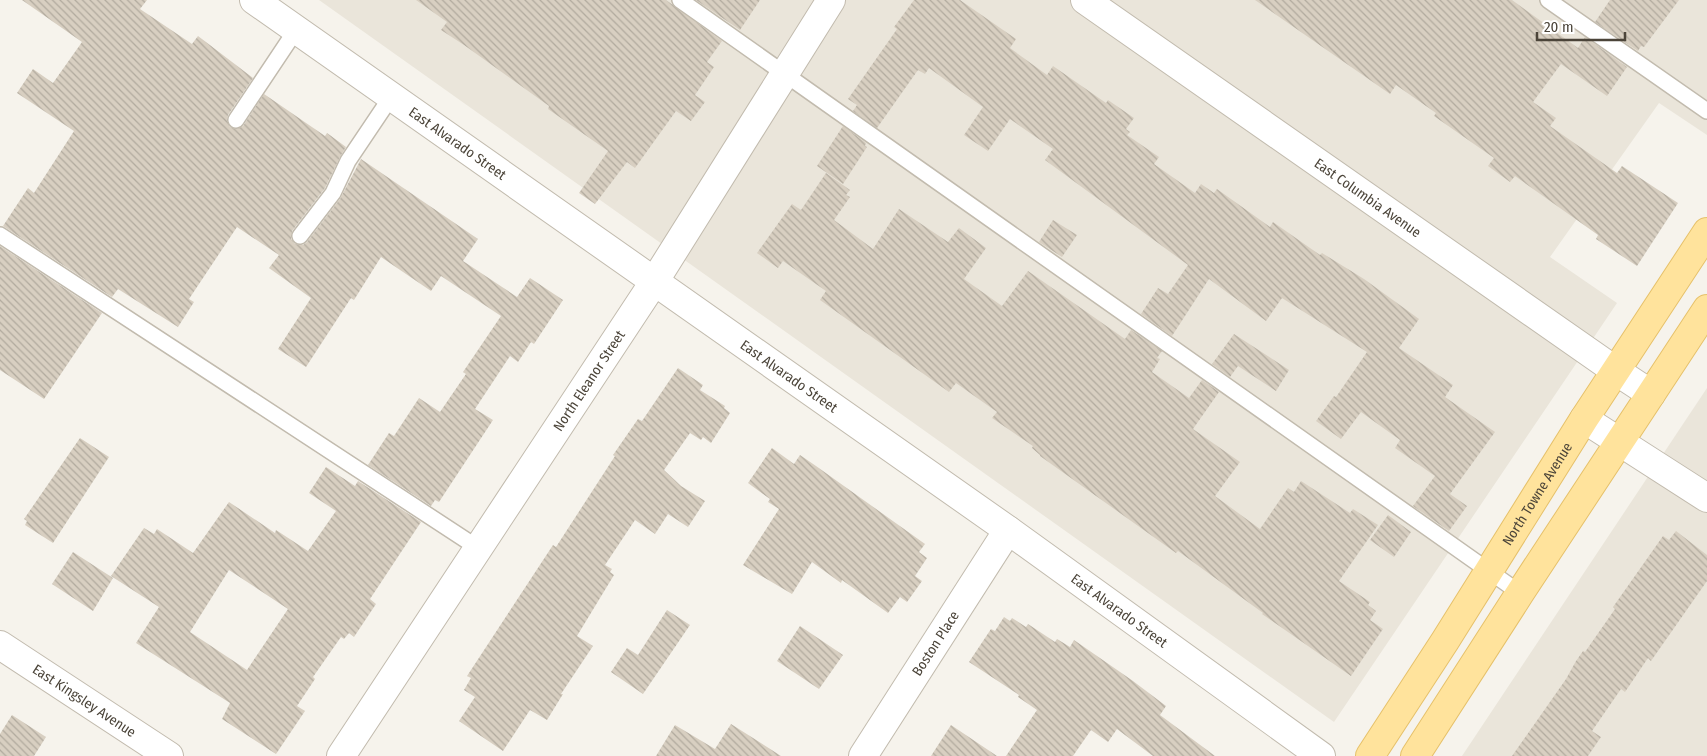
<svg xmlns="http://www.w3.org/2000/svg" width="1707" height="756" font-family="'Fira Sans Condensed',sans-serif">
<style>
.residential{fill:#eae5da}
.building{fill:url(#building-back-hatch);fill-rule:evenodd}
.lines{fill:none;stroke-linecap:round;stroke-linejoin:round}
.service-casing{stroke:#c2bbae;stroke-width:18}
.minor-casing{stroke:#c2bbae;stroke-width:30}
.tertiary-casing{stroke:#c2bbae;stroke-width:30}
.primary-casing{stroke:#e6c16a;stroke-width:30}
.service{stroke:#fff;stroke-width:15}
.minor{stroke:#fff;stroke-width:28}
.tertiary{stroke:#fff;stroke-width:28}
.primary{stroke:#ffe39c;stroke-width:28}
.labels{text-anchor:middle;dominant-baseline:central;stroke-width:4;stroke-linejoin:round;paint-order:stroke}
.street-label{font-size:14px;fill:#4b4439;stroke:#fff}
</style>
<defs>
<pattern id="building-back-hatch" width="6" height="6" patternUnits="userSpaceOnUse" patternTransform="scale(1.25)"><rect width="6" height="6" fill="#d8cfc1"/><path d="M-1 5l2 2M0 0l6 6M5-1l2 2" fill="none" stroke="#b1aa9e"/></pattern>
</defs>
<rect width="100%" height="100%" fill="#f6f3ec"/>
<!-- residential -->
<path class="residential" d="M319,0h1388v135l-48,-32 -109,154 67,46 -283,419z
M1707,388v368h-245z"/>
<!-- building -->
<path class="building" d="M22,0h125l-7,9 52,35 6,-8 55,42 -25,37 -1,5 3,7 6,2 7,-3 21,-32 61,42 2,-3 19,14 -6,10 -15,31 -33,43 -1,8 4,5 8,1 4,-3 33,-43 21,-40 117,80 -15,22 54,36 13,-19 33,22 -29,44 -3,-2 -13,20 -8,-6 -35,53 18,11 -54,82 -4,-2 -4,6 -63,-41 21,-32 5,3 25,-38 21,14 26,-38 -3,-2 38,-56 -60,-40 -10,15 -50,-34 -27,43 -3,-2 -45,69 -28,-18 33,-51 -42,-30 10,-13 -42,-28 -48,72 5,3 -16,25 -60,-38 -6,8 -109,-71 25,-38 6,5 40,-62 -57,-38 16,-24 20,14 29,-41z
M416,0h250l56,41 -15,21 7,5 -19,28 10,7 -14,19 -15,-10 -41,57 -8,-6 -32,42 -16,-11 29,-42 -60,-42 1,-3 -85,-61 -23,-15 6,-8z
M696,0h64l-20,30z
M914,0h46l56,39 -6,9 37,27 6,-9 53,37 2,-3 26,18 -8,11 4,3 -3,3 32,22 -5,7 41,29 6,-9 13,9 3,-4 53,38 3,-5 47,33 2,-2 42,26 55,40 -20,29 54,37 -8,12 50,35 -45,62 17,12 -18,25 -36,-25 22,-30 -40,-28 5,-8 -39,-28 -20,27 -25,-18 18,-25 2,1 31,-45 -85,-54 -16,23 -57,-42 -37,57 -31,-22 17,-26 10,6 20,-29 -143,-105 8,-11 -43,-30 -22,32 -24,-16 19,-28 -54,-39 -4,6 -7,-4 -41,58 -24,-17 4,-6 -9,-6 49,-70 -3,-2z
M1255,0h257l66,48 7,-11 42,30 -20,29 -46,-32 -28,38 23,16 -6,8 67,47 5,-7 56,37 -41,63 -41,-27 2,-4 -83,-59 -5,6 -22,-16 6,-8 -60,-42 2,-3 -40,-28 -6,9z
M1610,0h69l-35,47 -3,-1 -3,5 -43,-29z
M843,126l23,17 -1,3 2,1 -24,37 -26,-18z
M826,173l24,17 -4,5 4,2 -16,23 39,29 26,-40 49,33 11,-14 27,20 -22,31 38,27 26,-35 97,68 6,-9 31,21 -5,7 3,1 -8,13 37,26 13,-18 17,12 -26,37 47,33 -25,34 45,33 28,-41 6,4 7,-11 49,32 3,-4 25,16 -39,56 31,21 -2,3 8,6 -6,9 13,9 -32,47 -89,-62 1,-1 -85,-62 -2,2 -136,-97v-1l-8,-7 1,-2 -41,-28 5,-6 -41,-29 -7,9 -129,-92 6,-9 -43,-30 -5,7 -21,-15 35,-49 9,6z
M1053,220l24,15 -15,22 -23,-15z
M0,246l102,67 -58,86 -44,-29z
M1234,334l55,36 -13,21 -38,-25 -8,11 -18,-13z
M678,368l25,17 -3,5 25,16 -1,2 6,5 -19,30 -8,-6 -2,3 -11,-7 -26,37 17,16 24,15 -17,26 -20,-13 -13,20 -20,-14 -30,45 7,4 -2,3 4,3 -37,61 16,10 -32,48h2l-16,26 -17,-10 -27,41 -44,-30 16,-24 -11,-7 7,-12 -4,-2 86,-131 3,2 59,-91 -2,-1 25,-36 4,2z
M80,438l29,19 -56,86 -28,-18 2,-4 -3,-2z
M772,448l22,16 6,-9 16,11 109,78 -6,8 8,6 -12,18 7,5 -15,21 -7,-5 -12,16 -46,-33 -1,3 -29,-21 -20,32 -49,-29 36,-56 -11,-7 2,-3 -22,-16z
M326,467l29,19 3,-5 63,41 -51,77 6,5 -22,33 -5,-4 -5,6 -3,-2 -28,40 2,2 -18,27 8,5 -29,43 -54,-35 8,-16 -94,-60 23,-36 -48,-31 33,-48 10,6 3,-5 36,24 36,-51 46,31 1,-3 32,21 28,-40 -27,-18zM229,570l59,39 -41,61 -57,-38z
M1388,515l23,17 -17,25 -24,-17z
M1676,531l31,24v26l-56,80 -3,-3 -23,34 -4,-3 -29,42 9,6 -13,19h-76l54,-77 10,-18 7,-10 2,1 30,-43 -2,-2 50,-71 6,4z
M73,552l40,26 -20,33 -41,-27z
M667,610l23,15 -47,69 -32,-22 16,-24 11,7z
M1004,617l6,4 2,-3 14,9 2,-3 27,18 2,-3 13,8 4,-7 59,41 33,25 -6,9 55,41h-62l-36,-27 -9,13 -17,-12 -18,26h-67l31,-46 -19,-13 1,-2 -50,-33 22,-33 4,2z
M800,626l43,29 -24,34 -42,-28z
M12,715l34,22 -12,19h-34v-22z
M731,724l50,32h-125l19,-31 40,24z
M951,725l46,31h-66z"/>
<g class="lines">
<!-- service casing -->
<g class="service-casing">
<path id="service" d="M680,0l840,593
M1548,0l159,111
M236,120l60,-90
M0,235l478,313
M300,236l33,-43 15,-32 43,-64"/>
</g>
<!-- minor casing -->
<g class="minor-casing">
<g id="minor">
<path id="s1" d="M1085,0l531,371 35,23"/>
<path d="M1584,419l123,79"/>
<path id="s2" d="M341,756l313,-474 177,-282"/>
<path id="s3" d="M863,756l145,-226"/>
</g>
</g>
<!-- tertiary casing -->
<g class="tertiary-casing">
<g id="tertiary">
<path id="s4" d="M254,0l754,530 313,226"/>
<path id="s5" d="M0,645l169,111"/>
</g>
</g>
<!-- primary casing -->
<g class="primary-casing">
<g id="primary">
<path id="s6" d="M1370,756l75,-115 139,-222 123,-187"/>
<path d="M1415,756l105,-163 187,-284"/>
</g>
</g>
<!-- service -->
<use href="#service" class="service"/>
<!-- minor -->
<use href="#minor" class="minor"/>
<!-- tertiary -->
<use href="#tertiary" class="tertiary"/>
<!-- primary -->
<use href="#primary" class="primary"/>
</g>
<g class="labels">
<!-- street labels -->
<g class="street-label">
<text stroke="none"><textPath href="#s4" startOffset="249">East Alvarado Street</textPath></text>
<text stroke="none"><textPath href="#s1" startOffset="345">East Columbia Avenue</textPath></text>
<text stroke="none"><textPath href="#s4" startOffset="654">East Alvarado Street</textPath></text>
<text stroke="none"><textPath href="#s2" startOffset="450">North Eleanor Street</textPath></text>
<text stroke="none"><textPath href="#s6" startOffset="311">North Towne Avenue</textPath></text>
<text stroke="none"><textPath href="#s4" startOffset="1059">East Alvarado Street</textPath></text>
<text stroke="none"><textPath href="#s3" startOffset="134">Boston Place</textPath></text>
<text stroke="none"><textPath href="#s5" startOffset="101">East Kingsley Avenue</textPath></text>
</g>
</g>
<!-- scale -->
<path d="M1537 32v8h88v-8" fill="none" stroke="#4b4439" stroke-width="2.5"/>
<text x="1544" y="32" font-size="15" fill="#4b4439" stroke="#ffffff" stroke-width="4" paint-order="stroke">20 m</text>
</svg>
